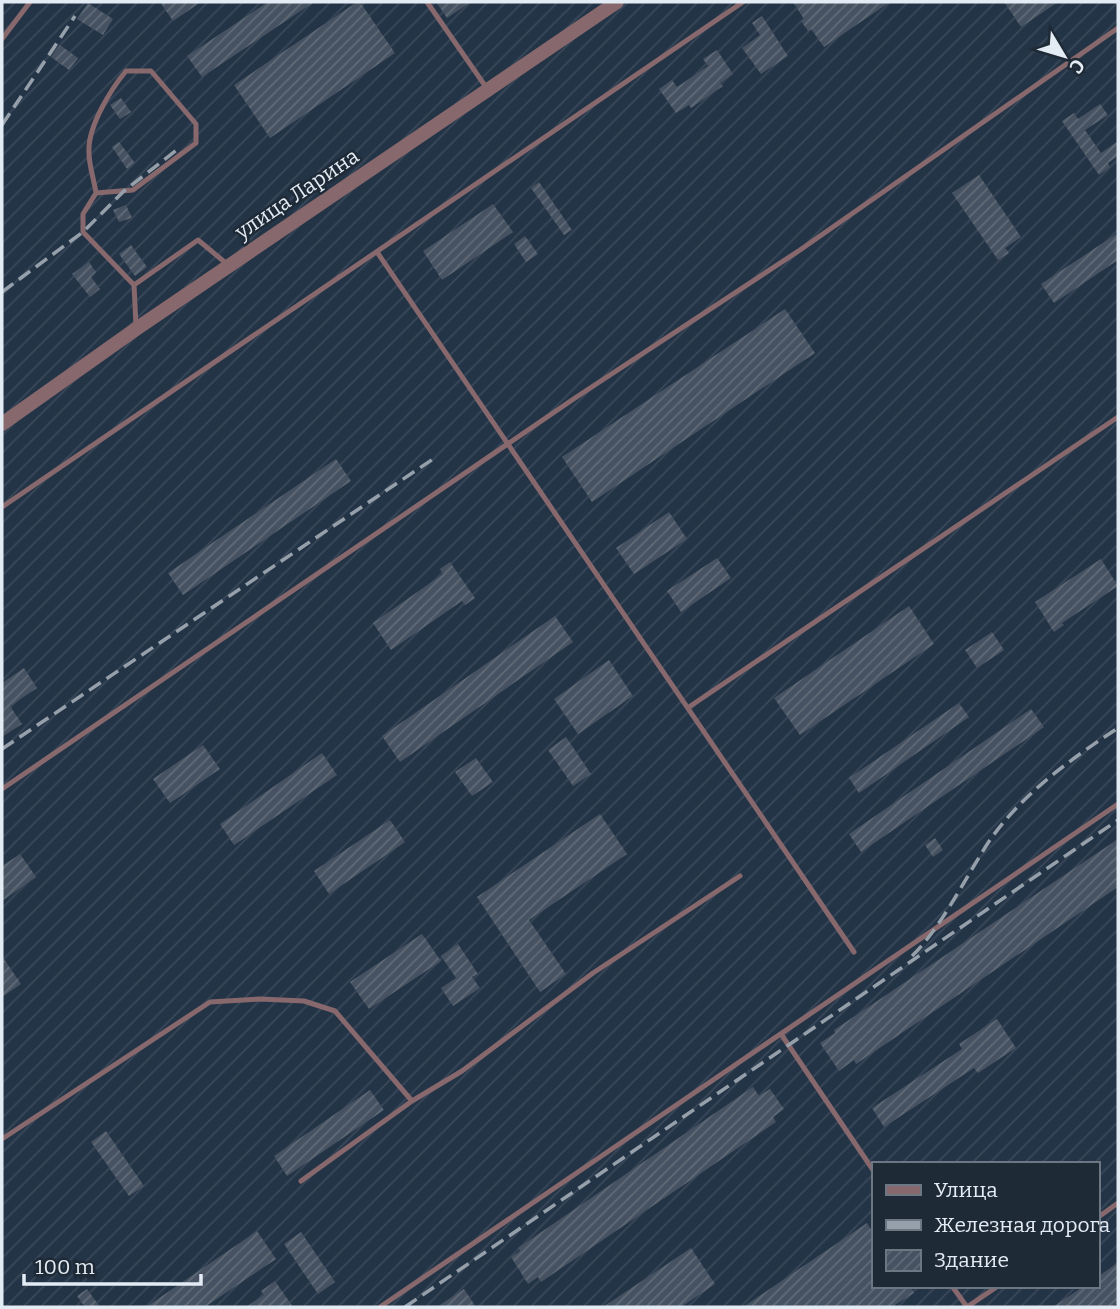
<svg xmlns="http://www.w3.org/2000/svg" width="1120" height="1309" font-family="Bitter,serif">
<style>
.industrial{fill:url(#industrial-furrows);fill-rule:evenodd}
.building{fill:url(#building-hatch)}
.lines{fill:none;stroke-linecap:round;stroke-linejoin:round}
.service{stroke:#87686c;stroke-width:5}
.tertiary{stroke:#87686c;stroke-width:14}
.rail{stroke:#96a0aa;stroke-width:3.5;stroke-dasharray:14 7;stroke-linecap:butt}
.labels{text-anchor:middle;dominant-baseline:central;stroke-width:5;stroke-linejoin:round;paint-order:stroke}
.street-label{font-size:21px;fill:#e3ebf4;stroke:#1f2a37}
</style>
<defs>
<pattern id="industrial-furrows" width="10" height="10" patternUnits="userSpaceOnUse" patternTransform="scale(1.75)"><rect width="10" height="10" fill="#243447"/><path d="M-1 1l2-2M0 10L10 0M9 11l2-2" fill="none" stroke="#394859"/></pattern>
<pattern id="building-hatch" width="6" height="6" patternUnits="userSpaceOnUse" patternTransform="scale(1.75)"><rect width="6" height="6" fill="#465261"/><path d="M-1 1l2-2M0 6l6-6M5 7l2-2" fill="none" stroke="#616b78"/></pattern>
</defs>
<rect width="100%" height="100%" fill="#1f2a37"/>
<!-- industrial -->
<path class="industrial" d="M2,2h1116v1305h-1116zM873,1164h224v122h-224z"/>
<!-- building -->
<path class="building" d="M160,2h41l-28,19z
M268,2h46l-112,75 -15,-21z
M357,2h3l35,51 -125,85 -36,-53z
M436,2h35l-24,16z
M793,2h97l-66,45 -13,-18 -3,2 -7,-10 3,-2z
M1004,2h54l-37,25z
M88,3l25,16 -10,16 -26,-16z
M762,16l26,40 -27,18 -19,-26 18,-13 -8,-12z
M60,45l18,13 -9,12 -18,-13z
M717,50l16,24 -13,9 3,3 -32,22 -2,-3 -13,8 -17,-24 13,-9 5,7 31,-21 -5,-7z
M121,98l10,14 -11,7 -10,-14z
M1100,104l8,11 -23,15 16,23 17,-12v15l-10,7 2,4 -11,8 -37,-54 12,-8 4,6z
M119,142l16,21 -8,6 -15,-22z
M979,175l42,62 -16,11 4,5 -11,7 -46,-67z
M539,182l33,48 -8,5 -33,-47z
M493,204l20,28 -71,48 -19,-29z
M126,205l6,13 -13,4 -6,-12z
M1118,233v27l-64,43 -13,-19z
M525,236l13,18 -12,8 -12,-18z
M131,245l16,22 -12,9 -16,-22z
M89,262l7,10 -5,5 9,12 -10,8 -18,-23z
M785,309l30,44 -223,149 -30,-45z
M336,459l15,22 -168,114 -15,-22z
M669,512l18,27 -53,35 -18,-26z
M717,558l14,20 -50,34 -14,-21z
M1101,559l17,27 -56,37 2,2 -10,7 -19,-30z
M450,562l25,36 -10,7 -3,-4 -71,49 -18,-27 70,-49 -3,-5z
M909,606l25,38 -134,91 -26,-37z
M555,616l18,26 -173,120 -18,-26z
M992,632l12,18 -27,18 -12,-18z
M609,660l24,36 -55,38 -24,-35z
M24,668l13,20 -27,18 12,18 -20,13v-54z
M959,703l10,14 -110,76 -10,-15z
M1031,709l13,18 -183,125 -12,-18z
M566,737l25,37 -18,12 -25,-36z
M203,745l17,24 -50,34 -17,-24z
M322,753l15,22 -103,70 -14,-21z
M476,758l17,24 -21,14 -17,-24z
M600,814l27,40 -98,66 37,54 -26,18 -63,-95z
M390,820l15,22 -76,52 -15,-23z
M935,838l8,12 -10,7 -8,-12z
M1118,839v48l-262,177 -2,-4 -15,11 -19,-28 15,-10 -1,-3z
M20,854l16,23 -34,24v-35z
M422,934l19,27 -72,48 -19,-27z
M458,944l20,30 -6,3 8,11 -27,18 -12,-18 15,-10 -15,-22z
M2,956l19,28 -19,13z
M997,1019l19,29 -38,25 -4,-5 -90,59 -12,-19 90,-59 -3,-5z
M753,1087l6,9 11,-7 14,20 -11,8 3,5 -235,160 -3,-5 -10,7 -17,-27 9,-6 -2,-3z
M370,1090l14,20 -97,66 -13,-20z
M106,1131l38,55 -15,10 -38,-54z
M867,1223l6,10v53h37l4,7 -22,14h-149z
M257,1231l19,28 -71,48h-59z
M301,1232l34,50 -17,12 -34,-50z
M691,1248l24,36 -34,23h-78z
M1118,1263v40l-6,4h-59l31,-21h13v-9z
M275,1281l18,26h-47l18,-12 -3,-4z
M87,1289l13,18h-15l-8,-11z
M464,1289l12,18h-39z"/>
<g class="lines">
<!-- service -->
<path class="service" d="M427,2l61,88
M2,39l28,-37
M96,193c-2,-14 -8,-30 -7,-44 0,-24 22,-60 37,-78h25l45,53v19l-63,47 -37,3 -13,21v18l51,53
M377,252l477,700
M136,325l-2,-40 64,-45 29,24
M2,507l741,-505
M689,707l429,-290
M2,789l573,-391 225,-148 318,-222
M781,1034l92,136
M2,1139l208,-137 50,-3 44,2 31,10 77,90
M301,1181l111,-80 50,-30 131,-98 147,-97
M1097,1218l21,-15
M952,1286l15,21
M380,1307l738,-503
M967,1307l31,-21"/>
<!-- tertiary -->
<path class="tertiary" d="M2,424l134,-95 481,-327"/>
<!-- rail -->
<path class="rail" d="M2,125l73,-109
M2,292l81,-60 41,-41 54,-42
M2,749l431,-290
M912,956c30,-29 54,-80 78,-116 33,-47 81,-81 128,-112
M405,1307l713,-487"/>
</g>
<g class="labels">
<!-- street labels -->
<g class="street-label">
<text transform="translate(297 194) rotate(-34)">улица Ларина</text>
</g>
</g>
<!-- border -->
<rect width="1120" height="1309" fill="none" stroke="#e3ebf4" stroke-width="7"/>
<!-- legend -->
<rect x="872" y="1162" width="228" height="126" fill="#1f2a37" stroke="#6d7783" stroke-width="2"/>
<rect x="886" y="1185" width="35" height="10" fill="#87686c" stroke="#6d7783" stroke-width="2"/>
<text x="934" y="1197" font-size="21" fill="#e3ebf4">Улица</text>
<rect x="886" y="1220" width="35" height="10" fill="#96a0aa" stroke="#6d7783" stroke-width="2"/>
<text x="934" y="1232" font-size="21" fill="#e3ebf4">Железная дорога</text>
<rect x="886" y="1250" width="35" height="21" fill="url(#building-hatch)" stroke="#6d7783" stroke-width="2"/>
<text x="934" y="1267" font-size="21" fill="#e3ebf4">Здание</text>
<!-- north arrow -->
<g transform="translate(1064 56) rotate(128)" stroke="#1f2a37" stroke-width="5" paint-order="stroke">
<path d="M0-5L12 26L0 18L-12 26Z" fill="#e3ebf4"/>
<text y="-10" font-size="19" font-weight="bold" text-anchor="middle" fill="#e3ebf4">С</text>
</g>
<!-- scale -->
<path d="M24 1274v10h177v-10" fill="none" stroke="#e3ebf4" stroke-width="3.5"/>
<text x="35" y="1274" font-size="21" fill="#e3ebf4" stroke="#1f2a37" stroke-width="5" paint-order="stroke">100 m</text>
</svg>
